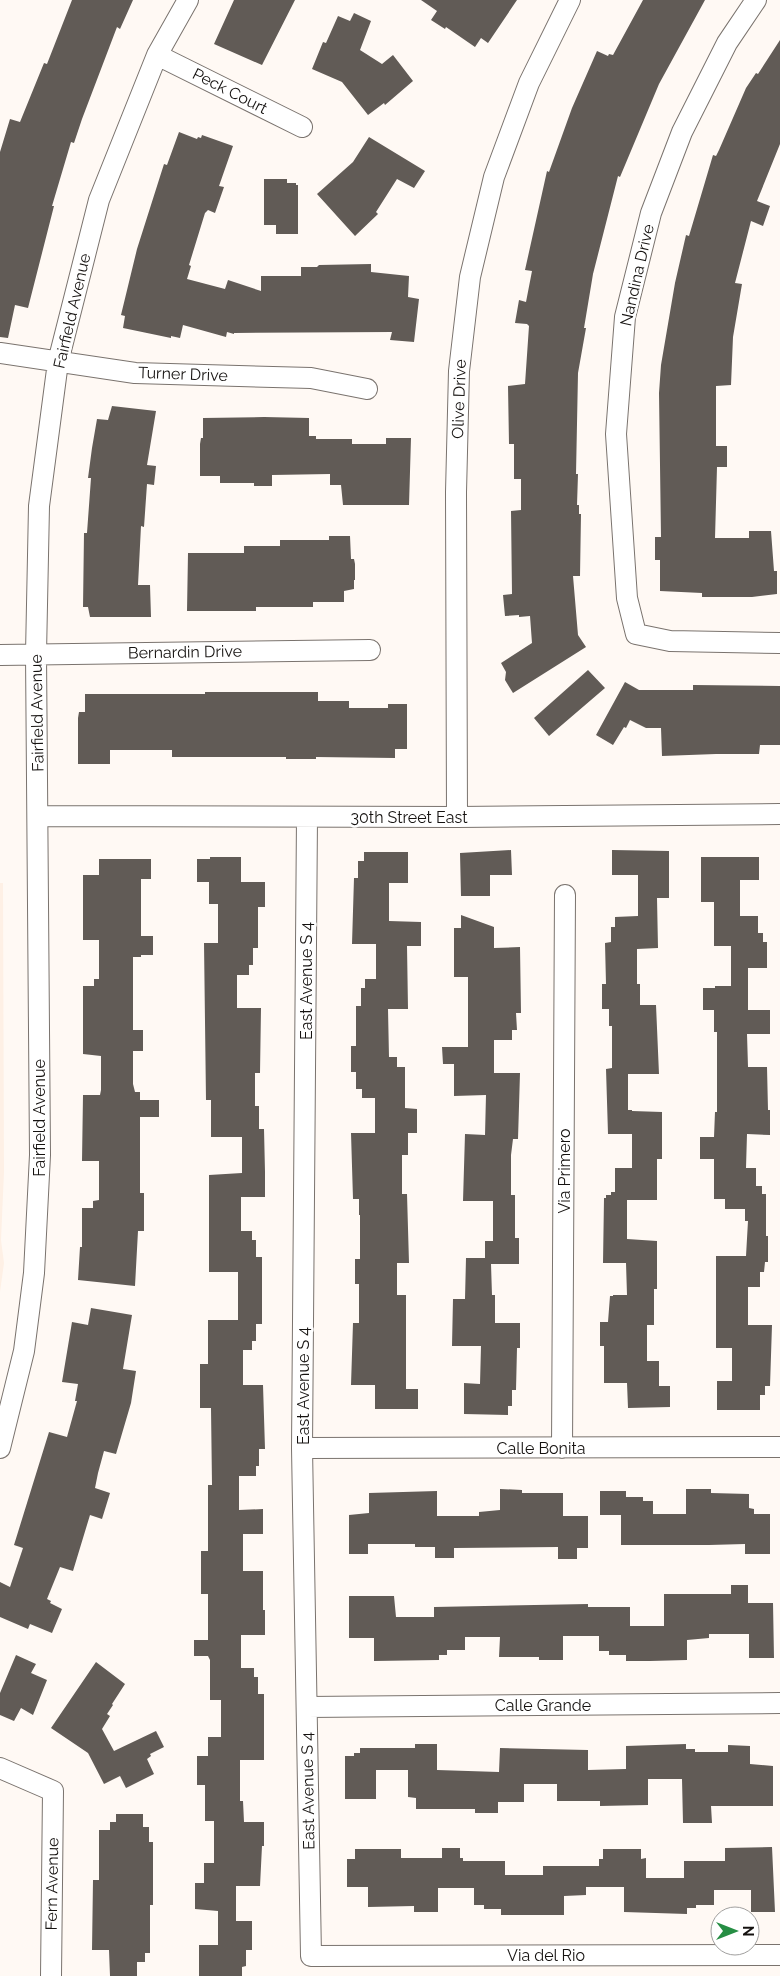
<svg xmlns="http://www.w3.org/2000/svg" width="780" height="1976" font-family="Raleway,sans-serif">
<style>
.built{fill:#fef0e5}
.building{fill:#615b56}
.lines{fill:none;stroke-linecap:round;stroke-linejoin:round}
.minor-casing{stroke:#7a736e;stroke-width:22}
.minor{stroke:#fff;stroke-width:20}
.labels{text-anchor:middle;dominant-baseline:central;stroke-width:5;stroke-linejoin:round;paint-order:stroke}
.street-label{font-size:16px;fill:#151210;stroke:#fff}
</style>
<rect width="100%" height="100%" fill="#fff9f4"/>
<!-- built -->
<path class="built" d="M0,883h3l1,289 -3,68 3,23 -4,29z"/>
<!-- building -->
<path class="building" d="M72,0h61l-13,29 -3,-2 -35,92 -8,24 -3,-1 -19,64h2l-26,102 -13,-3 -7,33 -8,-1v-185l10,-33 10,3 24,-59 3,1z
M234,0h61l-33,65 -48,-21z
M421,0h96l-29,43 -7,-5 -6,9 -29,-20 -1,2 -14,-9 6,-9z
M643,0h62l-46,84 -39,93 -2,-1 -25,98 -9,54h2l-8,45 -2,101h2l-1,31h2v9h2l-1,62h-7l5,59 8,12 -73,46 -8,-13 1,-8 -5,-9 31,-20 -2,-27 -11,1v-2l-14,1 -2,-21 9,-1 -1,-83 10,-1v-31h-7v-35h-5l-1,-58 17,-2 4,-58 -2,-2 -12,-1 4,-23 7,2 6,-31 -7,-1 22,-99 2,1 23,-64 25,-57 11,5 1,-2 4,1z
M354,13l17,8 -11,29 22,14 11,-9 20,26 -28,24 -1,-2 -16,12 -26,-33 -30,-13 11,-27 3,1 12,-27 12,5z
M780,40v104l-23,57 13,5 -7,20 -12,-5 -16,62 7,1 -9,53 -2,48 -15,1v60h11v21h-10l-2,71h34v-7h22l3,40h3v23l-25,3h-50v-4l-42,-2v-31h-5v-23h6l-2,-144 2,-28 14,-82 11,-48 3,1 24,-81 3,1 3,-6 27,-62 10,-15 2,1z
M179,132l18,7 1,-2 3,1 1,-3 31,11 -14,40 5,1 -9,26 -7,-3 -3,3 -16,52 2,1 -4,13 38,10 3,-9 33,11v-15h40v-9h16l2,-2 52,-1v8l38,4 -1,21 11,2 -5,43 -24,-2 2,-8 -158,1v1l-7,-2 -1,5 -43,-12 -3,13 -9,-2v2l-48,-10 2,-12 -4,-1 16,-66 27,-85 3,1z
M369,137l56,34 -11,17 -17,-9 -21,33 2,2 -23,22 -38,-42 36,-32z
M264,179h23v4h9v2h2v49h-22v-9h-12z
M112,406l44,5 -9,54 9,1 -2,19 -7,-1 -3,43 -3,-1 -3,59h12l1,32h-61l-2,-10h-5l1,-74h3l4,-55h-3l4,-30 5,-29 11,1z
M264,417l45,1v18h7v3h36v5h34v-6h25l-2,67h-66l-2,-20h-11v-11l-58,1v11h-18v-3h-34v-7h-20v-32l1,-6h2v-20z
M329,536h21l1,23h3l1,5v16h-1v9l-10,2v11h-31v5h-57v4h-69l1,-58h56v-7h36v-6h49z
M588,670l17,18 -56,48 -15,-18z
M625,682l14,8h54v-5l87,1v59h-20l-1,9h-43l-54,2 -1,-28h-15l-16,-8 -4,8 -2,-1 -11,18 -17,-10z
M205,692h113v9h31v7h39v-4h19v45h-12v9l-79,-1v2h-30v-2h-114v-7h-62v14h-32v-46l1,-6h6v-18h120z
M511,850l1,25h-22v21h-29l-1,-43z
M612,850l57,1v47h-12l1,50 -21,1v35h3v21h16l3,69h-31v36h4v1l30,1v47h-5v41h-30v39l30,2v48h-3v36h-7v36h12v25h11v21l-42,1 -1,-25h-23v-37h-4v-24h8l2,-26h3v-1h14l-1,-32h-23l1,-65h2v-3h5v-3h4v-24h17v-34h-24l-2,-65 6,-1v-42h-3v-17h-7v-25h4l-1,-41 6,-1v-15h4v-10l23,-1v-41h-26z
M364,852h44v31h-19v38l32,1v24h-14l1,63h-20l1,48h8v10h8v41l12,1v24h-9v22h-6v39h5l2,69h-12v32h9v94h12v20h-43v-24h-24l2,-62h6v-39h-4v-25h5v-44h-1v-16h-6l-2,-66h24v-35h-13v-9h-6v-17h-5v-26h5v-40h5v-18h4v-9h11v-35h-24l2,-66h4v-17h6z
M210,857h31v25h24v25h-7v41h-5v17h-4v10h-12v33h24l-1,65h-5v33h4v23h5l1,43v25h-24v34h11v9h4v17h6v67h-6v17h-4v9h-9v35h20l2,64h-6v17h-3v10h-17v34l24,-1v25h-20v37h20v39h2v25h-24v33h13v9h4v17h6v66h-24v41h3l1,21h20v24h-2l-2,40h-24v35h16v29h-6v16l-4,1v9h-43v-31h19v-34l-23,-2v-26h9v-20h10v-42h-9v-36h-8v-29h11v-19h13v-37h-11v-40l-2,-4h-14v-16h14v-46h-7v-43h7v-66h4l-1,-77h-11v-44h8v-44h30v-48h-29v-97l33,-2v-36h-31v-37h-5l-2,-157h14v-39h-9v-22h-12v-23h13z
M701,857h58v23h-19v36h18v17h5v9h4v26h-19v42h22v24h-23l1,33h19l1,43h2v25l-23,-1 -1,34h10v18h6v8h4v42h2v26h-3l-1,10h-4v15h-12v38h24l-2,61h-5v9h-5v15h-43v-29h15v-33h-16v-92h30l2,-35h-3v-12h-20v-10h-11v-40h-14v-22h14l1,-25h2v-80h-3v-22h-11v-22h12v-2h16v-40h-17v-44h-13z
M99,859h52v20h-10v57h12v19h-12v2h-8v73h10v21h-10v33l2,8h5v8h19v17h-19v76h4v38h-6l-3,55 -57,-6 2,-33h2v-39h11v-7l6,-1v-39h-17l1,-66h17l1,-5v-34l-18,-2v-68h11v-7h5v-39h-16v-65h16z
M461,915l33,12v21l26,-1 1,66h-5l1,17h-5v10h-18v33h26l-2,66h-5l-2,16v40h4v43h4v26h-28l1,31h3v28h25v25h-3l-1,42h-4v16h-4v9l-44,-1v-31l16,1 1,-38h-29l1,-47h12l1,-41h19v-17h8v-40h-30l2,-67 20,1 1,-40 -32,1v-32h-11l-1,-17h26v-70h-14v-49h7z
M91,1308l41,7 -9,54 13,2 -5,32 -15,51 -12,-3 -6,22 -3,15 15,5 -8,26 -12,-4 -17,56 -13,-4 -13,32 4,2 -1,2 12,6 -10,24 -22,-9 -2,5 -28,-12v-35l10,5 13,-39 -9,-3 35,-113 18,5 10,-36h-2l3,-17 -16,-2 10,-60 16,3z
M500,1489l22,1v3h41v23h25v32h-11v11h-19v-12l-104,1v10h-19v-11h-20v-3h-47v10h-19v-39l20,-2v-20l68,-2v25h42v-4l21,-2z
M686,1489h25v4l38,1v14l5,1v5h16v40h-25v-10l-36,1h-88v-30h-21v-24h26v6h17v4h10v13h33z
M731,1585h17v18h25l1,55h-25v-24h-40v4l-22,2v20l-37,1h-24v-6h-17v-4h-10v-15h-36v24h-24v-3h-40l1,-20h-35v13h-18v5h-8v5l-65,1v-23h-25v-42h45l2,21h38v-10l154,-3v3h42v19h34v-32h67z
M16,1655l20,9 -5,9 16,7 -14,35 -12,-7 -7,13 -14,-6v-22z
M96,1662l29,22 -13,20 1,1 -6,9 3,2 -8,13 12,22 42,-20 8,16 -14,7 1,2 -4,3 7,15 -28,14 -6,-12 -16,8 -16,-31 -37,-25z
M415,1744h22v26l62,2 1,-24 88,2v20l38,-1v-23l60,-2v5h9v3h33v-7l22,1v18l23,2v40h-62l1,17h-29l-1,-44h-34v26l-48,1v-5h-43v-17h-33v18h-26v11h-23v-4h-59v-11l-8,-1v-27h-32v29h-31v-43h9v-3h6v-5h55z
M116,1814h27v13h6v15h4v63h-3v48h-5v9h-8v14h-27l-1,-26h-17l1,-70h6v-50h11v-8h6z
M772,1847l3,65h-24v-22h-37v15h-18v3h-9v6l-63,-2v-25h-38v8l-22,1v19h-63v-6h-17v-4h-10v-17h-36v24h-24v-6l-46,1v-20h-21v-28h8v-10h46v9h41v-10h18v10h3v3h42v14h38v-9h56v-7h4v-10h38v10l5,-1v20h38v-17h41v-13z"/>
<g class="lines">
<!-- minor casing -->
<g class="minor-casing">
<path id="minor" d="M756,0l-29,43 -45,89 -31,81 -26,104 -9,117 11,164 9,36 34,7 110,2
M157,55l145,72
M0,353l135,20 176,5 56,11
M0,655l370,-5
M38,816l419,1 323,-3
M307,817l-5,631 9,508 469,-1
M457,817l-1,-325 3,-121 11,-94 24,-100 35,-94 41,-83
M0,1448l24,-97 10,-78 6,-118 -4,-501 3,-148 19,-144 41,-162 58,-145 31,-55
M302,1448l478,-1
M562,1448l3,-553
M307,1707l473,-4
M0,1768l53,23 -2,185"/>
</g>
<!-- minor -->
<use href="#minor" class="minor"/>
</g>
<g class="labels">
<!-- street labels -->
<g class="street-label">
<text transform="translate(230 91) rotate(27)">Peck Court</text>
<text transform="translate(637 275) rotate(-77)">Nandina Drive</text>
<text transform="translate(72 311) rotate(-77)">Fairfield Avenue</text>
<text transform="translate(183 374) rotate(2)">Turner Drive</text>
<text transform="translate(459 399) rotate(-88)">Olive Drive</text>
<text transform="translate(185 652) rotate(-1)">Bernardin Drive</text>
<text transform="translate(37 713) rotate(-91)">Fairfield Avenue</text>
<text x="409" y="817">30th Street East</text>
<text transform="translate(306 981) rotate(-90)">East Avenue S 4</text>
<text transform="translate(39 1118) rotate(-90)">Fairfield Avenue</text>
<text transform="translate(564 1171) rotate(-90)">Via Primero</text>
<text transform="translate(303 1386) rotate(-90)">East Avenue S 4</text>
<text x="541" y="1448">Calle Bonita</text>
<text x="543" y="1705">Calle Grande</text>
<text transform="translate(308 1791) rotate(-91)">East Avenue S 4</text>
<text transform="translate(52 1884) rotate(-89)">Fern Avenue</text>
<text x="546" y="1955">Via del Rio</text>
</g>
</g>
<!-- north arrow -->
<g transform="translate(735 1931) rotate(90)"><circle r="24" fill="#ffffff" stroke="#a1a09f"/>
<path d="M0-4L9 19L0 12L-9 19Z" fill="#268e44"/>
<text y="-8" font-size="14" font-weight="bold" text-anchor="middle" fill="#151210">N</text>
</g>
</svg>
